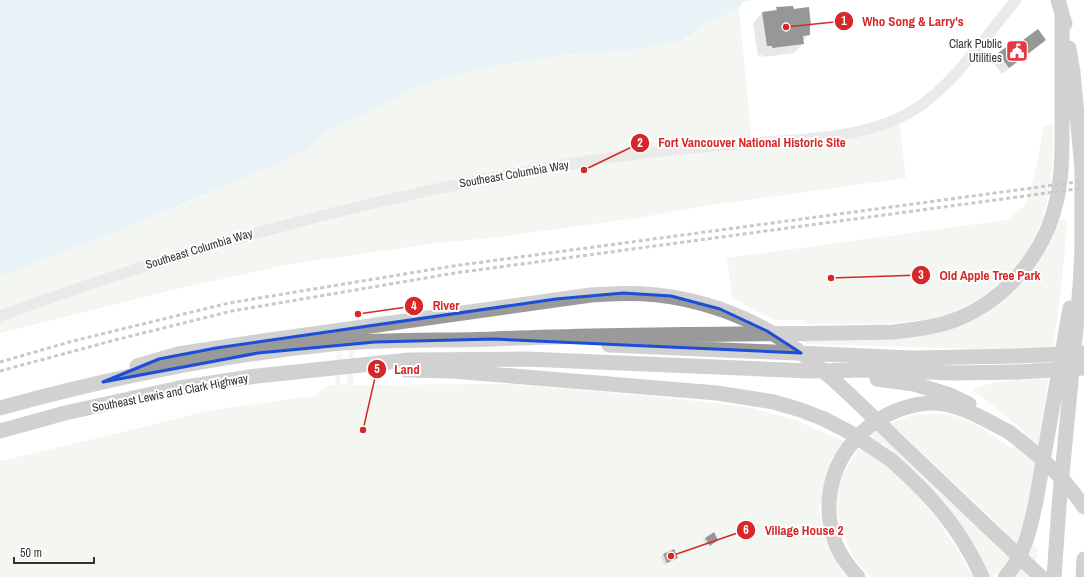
<svg xmlns="http://www.w3.org/2000/svg" width="1084" height="577" font-family="'Archivo Narrow',sans-serif">
<style>
.green{fill:#e6ecdf;fill-rule:evenodd}
.water{fill:#cfe2ee}
.shadow{fill:#0003}
.building{fill:#1a1a1a}
.lines{fill:none;stroke-linecap:round;stroke-linejoin:round}
.minor{stroke:#d0d0d0;stroke-width:11}
.highway{stroke:#9a9a9a;stroke-width:15}
.rail{stroke:#888;stroke-width:3;stroke-dasharray:4 3;stroke-linecap:butt}
.highway-bridge{stroke:#9a9a9a;stroke-width:15}
.marked{fill:none;stroke:#1d4ed8;stroke-width:3;stroke-linejoin:round}
.labels{text-anchor:middle;dominant-baseline:central;stroke-width:4;stroke-linejoin:round;paint-order:stroke}
.poi-label{font-size:12px;fill:#333;stroke:#fff;text-anchor:end}
.street-label{font-size:12px;fill:#333;stroke:#fff}
.leader{fill:none;stroke:#d62828;stroke-width:1.5}
.callout-dot{fill:#d62828;stroke:#fff;stroke-width:1.5}
.mark-label{font-size:12px;text-anchor:middle;font-weight:bold;fill:#fff}
.callout-label{font-size:13px;text-anchor:middle;font-weight:bold;fill:#d62828;stroke:#fff;stroke-width:4;stroke-linejoin:round;paint-order:stroke}
</style>
<rect width="100%" height="100%" fill="#fff"/>
<!-- green -->
<path class="green" d="M739,8l13,135 73,-6 74,-19 7,60 -188,26 -87,15 -60,8 -71,10 -63,6 -146,21 -115,25 -176,44v-57l119,-45 86,-36 115,-56 6,-8 47,-21 41,-22 29,-9 57,-14 79,-12 47,-2 57,-11 19,-14z
M1053,124c1,67 -7,126 -65,168 -18,13 -38,24 -60,27 -40,7 -81,4 -122,5l-2,-4h-28l-17,-7 -27,-16 -5,-39 279,-38 19,-14 11,-37 8,-43z
M1067,219c-4,72 -16,143 -27,214 -7,36 -10,75 -23,110 -4,14 -14,24 -24,34h-122c-13,-11 -21,-24 -26,-40 -7,-18 -10,-32 -7,-51 1,-7 7,-15 11,-21 20,-38 56,-56 99,-50 24,3 44,20 64,33l13,-16 -53,-43 20,-6 39,-4 -2,-31 -49,1 -173,-5 -9,-5 101,-1 106,-40 27,-27 16,-24 11,-26zM898,430l108,102 -10,11 -110,-104zM882,443c33,25 62,55 84,90 7,10 14,21 18,33l-14,6c-18,-33 -38,-63 -65,-90 -10,-10 -22,-18 -33,-27z
M377,315h13c-32,16 -40,35 -36,70l153,-1 144,12 98,11 46,13 51,22 -7,11 -20,53 4,26 5,15 18,30h-846v-116l140,-33 66,-17 108,-15 14,-10 8,-1 -2,-23 7,-23 2,22 -3,17 1,7h7l-2,-10 3,-12v-16l15,-25z
M1033,545l4,2 -1,30h-21l13,-19z"/>
<!-- water -->
<path class="water" d="M0,0h753l-11,2 -3,6 -37,18 -19,14 -57,11 -47,2 -79,12 -57,14 -29,9 -41,22 -47,21 -6,8 -12,9 -25,13 -164,70 -119,45z"/>
<!-- shadow -->
<path class="shadow" d="M777,8l16,2 17,16 -1,1v7l-6,7v3l-9,9 -31,4v-2l-5,1 -5,-33 9,-10 11,-1z
M1045,40l-8,7 -35,27 -10,-13 24,-20 3,4z
M705,538l11,3 -9,5 -4,-6z
M673,550l4,7 -12,8 -4,-8z"/>
<!-- building -->
<path class="building" d="M793,6l1,3 15,-2 2,19h-1v9l-7,1 1,8 -32,4v-2h-5l-5,-34 15,-2 -1,-3z
M1038,29l8,11 -37,28 -11,-15 18,-13 3,3z
M714,532l4,8 -8,6 -5,-8z
M674,549l4,9 -11,5 -4,-9z"/>
<g class="lines">
<!-- minor -->
<path class="minor" d="M0,316c192,-71 385,-123 588,-155 54,-9 109,-14 163,-18 50,-4 100,-4 146,-24 50,-22 84,-78 119,-119"/>
<!-- highway -->
<path class="highway" d="M1058,0l7,24
M609,345l303,13 106,-2
M137,366l41,-12 78,-12 335,-47c48,-4 83,-1 129,14
M406,370l46,1 265,22 57,9 27,8 23,9
M877,379l37,5 36,11 19,9
M0,408c109,-30 220,-53 332,-64 54,-5 109,-3 163,-5 132,-6 265,-4 398,-7 18,-2 36,-4 53,-9 56,-18 99,-67 111,-124 6,-28 5,-58 5,-87 0,-33 0,-65 0,-98
M0,431l65,-18 114,-25 78,-12 152,-16 117,-1 284,12 63,-1 81,3 64,-1
M905,448l84,80
M891,460c39,34 70,69 91,117
M858,577c-8,-9 -16,-19 -21,-30 -4,-7 -5,-18 -7,-26 -9,-61 40,-114 100,-118 28,-1 55,17 79,29
M1005,577c20,-22 25,-48 31,-76l34,-193
M1054,577l5,-71 21,-219 2,-39v-79l-9,-97 -4,-24
M1083,577l1,-18"/>
<!-- rail -->
<path class="rail" d="M0,362l73,-21 156,-38 224,-37 631,-85
M0,371l115,-31 117,-29 223,-38 629,-85"/>
<!-- highway-bridge -->
<path class="highway-bridge" d="M720,309c22,8 44,18 63,31 45,30 83,71 122,108
M1018,356l66,-3
M1018,372l66,-4
M824,419l25,13 42,28
M1009,432c29,22 54,44 75,75
M989,528l52,49"/>
</g>
<!-- marked area -->
<path d="M0 0H1084V577H0ZM623,293l48,3 49,13 47,22 34,22 -307,-14 -119,3 -117,11 -155,29 56,-23 57,-11 340,-49z" fill="#fff" fill-opacity=".55" fill-rule="evenodd"/>
<path class="marked" d="M623,293l48,3 49,13 47,22 34,22 -307,-14 -119,3 -117,11 -155,29 56,-23 57,-11 340,-49z"/>
<!-- icons -->
<defs>
<g id="civic-square" transform="scale(1.15)"><rect x="-9" y="-9" width="18" height="18" rx="4" fill="#e63946" stroke="#fff"/><path d="M-.6-6.5H3V-4.5H.6V-3L4-1V1h2V6H-6V1h2V-1L-.6-3ZM-1.2 2.5V6h2.4V2.5Z" fill="#fff"/></g>
</defs>
<g fill-rule="evenodd">
<use href="#civic-square" x="1017" y="51"/>
</g>
<g class="labels">
<!-- poi labels -->
<g class="poi-label">
<text x="1002" y="44">Clark Public<tspan x="1002" dy="14">Utilities</tspan></text>
</g>
<!-- street labels -->
<g class="street-label">
<text transform="translate(514 174) rotate(-10)">Southeast Columbia Way</text>
<text transform="translate(199 249) rotate(-17)">Southeast Columbia Way</text>
<text transform="translate(170 393) rotate(-11)">Southeast Lewis and Clark Highway</text>
</g>
</g>
<!-- callouts -->
<path class="leader" d="M786 27L844 21M584 170L640 143M831 278L921 275M358 314L414 306M363 430L377 369M671 556L746 530"/>
<g class="callout-dot">
<circle cx="786" cy="27" r="4"/>
<circle cx="584" cy="170" r="4"/>
<circle cx="831" cy="278" r="4"/>
<circle cx="358" cy="314" r="4"/>
<circle cx="363" cy="430" r="4"/>
<circle cx="671" cy="556" r="4"/>
<circle cx="844" cy="21" r="10"/>
<circle cx="640" cy="143" r="10"/>
<circle cx="921" cy="275" r="10"/>
<circle cx="414" cy="306" r="10"/>
<circle cx="377" cy="369" r="10"/>
<circle cx="746" cy="530" r="10"/>
</g>
<g class="mark-label">
<text x="844" y="25">1</text>
<text x="640" y="147">2</text>
<text x="921" y="279">3</text>
<text x="414" y="310">4</text>
<text x="377" y="373">5</text>
<text x="746" y="534">6</text>
</g>
<g class="callout-label">
<text x="913" y="26">Who Song &amp; Larry's</text>
<text x="752" y="147">Fort Vancouver National Historic Site</text>
<text x="990" y="280">Old Apple Tree Park</text>
<text x="446" y="310">River</text>
<text x="407" y="374">Land</text>
<text x="804" y="535">Village House 2</text>
</g>
<!-- scale -->
<path d="M14 557v6h80v-6" fill="none" stroke="#333333" stroke-width="2"/>
<text x="20" y="557" font-size="12" fill="#333333" stroke="#ffffff" stroke-width="3" paint-order="stroke">50 m</text>
</svg>
